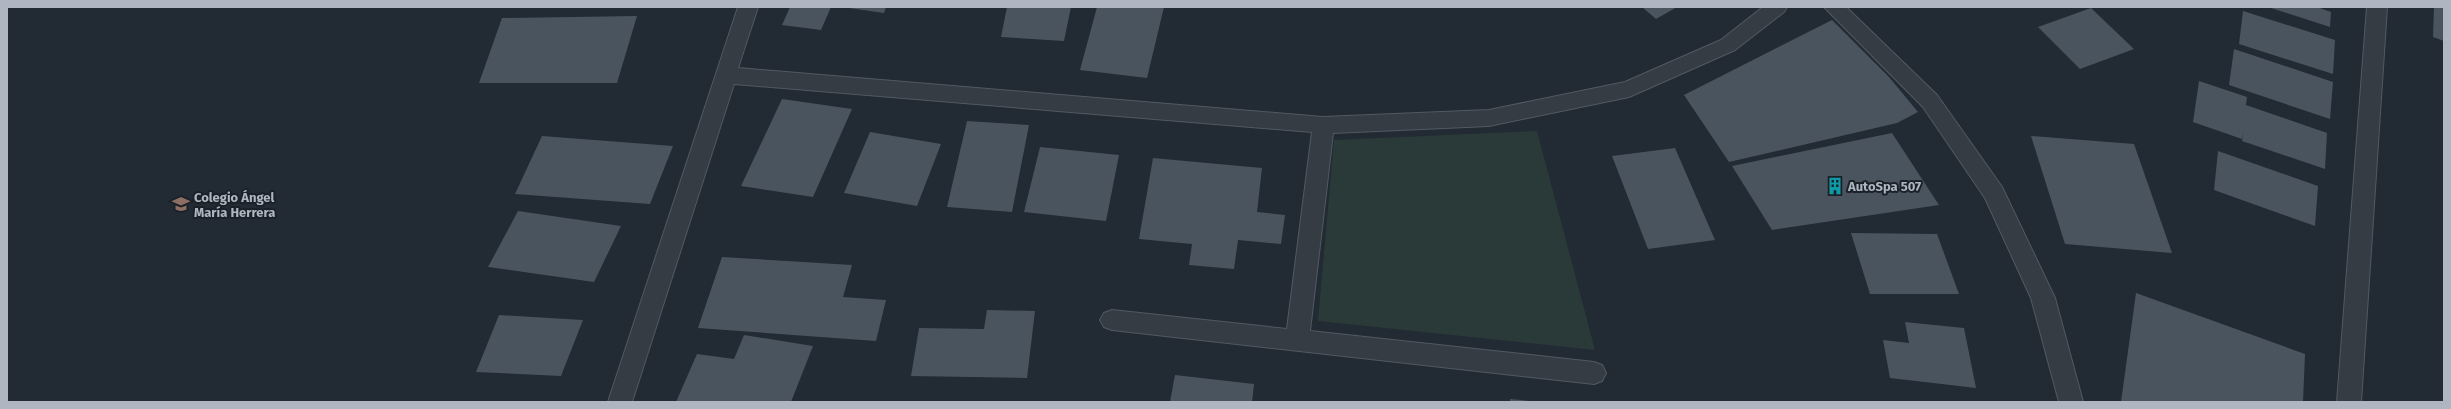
<svg xmlns="http://www.w3.org/2000/svg" width="2451" height="409" font-family="'Fira Sans',sans-serif">
<style>
.green{fill:#2a3a39}
.building{fill:#4a545f}
.lines{fill:none;stroke-linecap:round;stroke-linejoin:round}
.minor-casing{stroke:#525962;stroke-width:2}
.minor{fill:#353c44;fill-rule:evenodd}
.labels{text-anchor:middle;dominant-baseline:central;stroke-width:4;stroke-linejoin:round;paint-order:stroke}
.poi-label{font-size:13px;font-weight:bold;fill:#afb6c1;stroke:#1a2128;text-anchor:start}
</style>
<rect width="100%" height="100%" fill="#222a33"/>
<!-- green -->
<path class="green" d="M1537,131l58,219 -277,-29 16,-181z"/>
<!-- building -->
<path class="building" d="M790,7h41l-10,23 -39,-5z
M842,7h44l-2,6z
M1007,7h64l-7,34 -63,-4z
M1097,7h67l-17,71 -67,-8z
M1642,7h35l-21,12z
M2268,7h49l14,5 -1,15z
M2434,7h10v34l-11,-4z
M2091,8l43,41 -54,20 -42,-42z
M2243,11l92,29 -2,34 -94,-30z
M637,16l-20,67h-138l23,-65z
M1832,20l57,57 29,35 -21,11 -168,39 -45,-67z
M2234,49l99,33 -3,37 -101,-34z
M2199,81l48,16 -1,8 81,28 -2,36 -83,-28 2,-12 -2,10 -49,-17z
M782,99l70,10 -39,88 -72,-11z
M967,121l62,4 -17,87 -65,-5z
M870,132l71,12 -24,62 -73,-13z
M1892,133l47,72 -167,25 -40,-64z
M542,136l131,10 -23,58 -135,-10z
M2031,136l103,8 38,109 -107,-9z
M1040,147l79,8 -13,66 -82,-9z
M1675,148l40,92 -67,9 -36,-93z
M2218,151l100,35 -3,40 -101,-36z
M1153,158l109,10 -5,44 28,3 -4,29 -43,-4 -4,29 -45,-4 3,-21 -53,-5z
M518,211l103,15 -27,56 -106,-15z
M1851,233l86,1 22,60h-89z
M722,257l130,8 -9,32 43,3 -10,41 -178,-13z
M2136,293l169,61 -2,48h-182z
M987,310l48,1 -8,67 -116,-2 8,-48 65,1z
M499,315l84,5 -22,56 -85,-4z
M1905,322l59,6 12,60 -86,-10 -7,-38 26,3z
M744,335l69,11 -22,56h-115l21,-48 37,5z
M1175,375l79,9 -2,18h-82z
M1510,399l20,2v1h-20z"/>
<g class="lines">
<!-- minor casing -->
<g class="minor-casing">
<path id="minor" d="M738,7h20l-20,61 585,49 166,-7 136,-28 96,-42 42,-33h24l-3,5 -49,38 -106,47 -140,29 -156,7 -23,198 284,31 8,3 4,8 -4,8 -8,3 -482,-54 -8,-3 -4,-7 4,-7 8,-3 175,19 25,-197 -578,-48 -102,318h-24z
M1824,7h22l91,88 65,92 53,111 28,104h-24l-28,-104 -46,-100 -62,-91z
M2367,7h20l-26,395h-24z"/>
</g>
<!-- minor -->
<use href="#minor" class="minor"/>
</g>
<!-- icons -->
<defs>
<g id="building-bare" transform="scale(1.38)"><path d="M-4-6H4V6H1V3H-1V6H-4ZM-2.5-4.3h1.7v1.8h-1.7ZM.8-4.3h1.7v1.8H.8ZM-2.5-1h1.7V.8h-1.7ZM.8-1h1.7V.8H.8Z" fill="#0f9aa8" stroke="#1a2128" stroke-width="2.5" paint-order="stroke"/></g>
<g id="school-bare" transform="scale(1.38)"><path d="M0-5L7-2L0 1L-7-2ZM-4 1L0 2.5L4 1V4Q0 6-4 4Z" fill="#8d6e63" stroke="#1a2128" stroke-width="2.5" paint-order="stroke"/></g>
</defs>
<g fill-rule="evenodd">
<use href="#building-bare" x="1835" y="186"/>
<use href="#school-bare" x="181" y="204"/>
</g>
<g class="labels">
<!-- poi labels -->
<g class="poi-label">
<text x="1848" y="186">AutoSpa 507</text>
<text x="194" y="197">Colegio Ángel<tspan x="194" dy="15">María Herrera</tspan></text>
</g>
</g>
<!-- border -->
<rect width="2451" height="409" fill="none" stroke="#afb6c1" stroke-width="16"/>
</svg>
